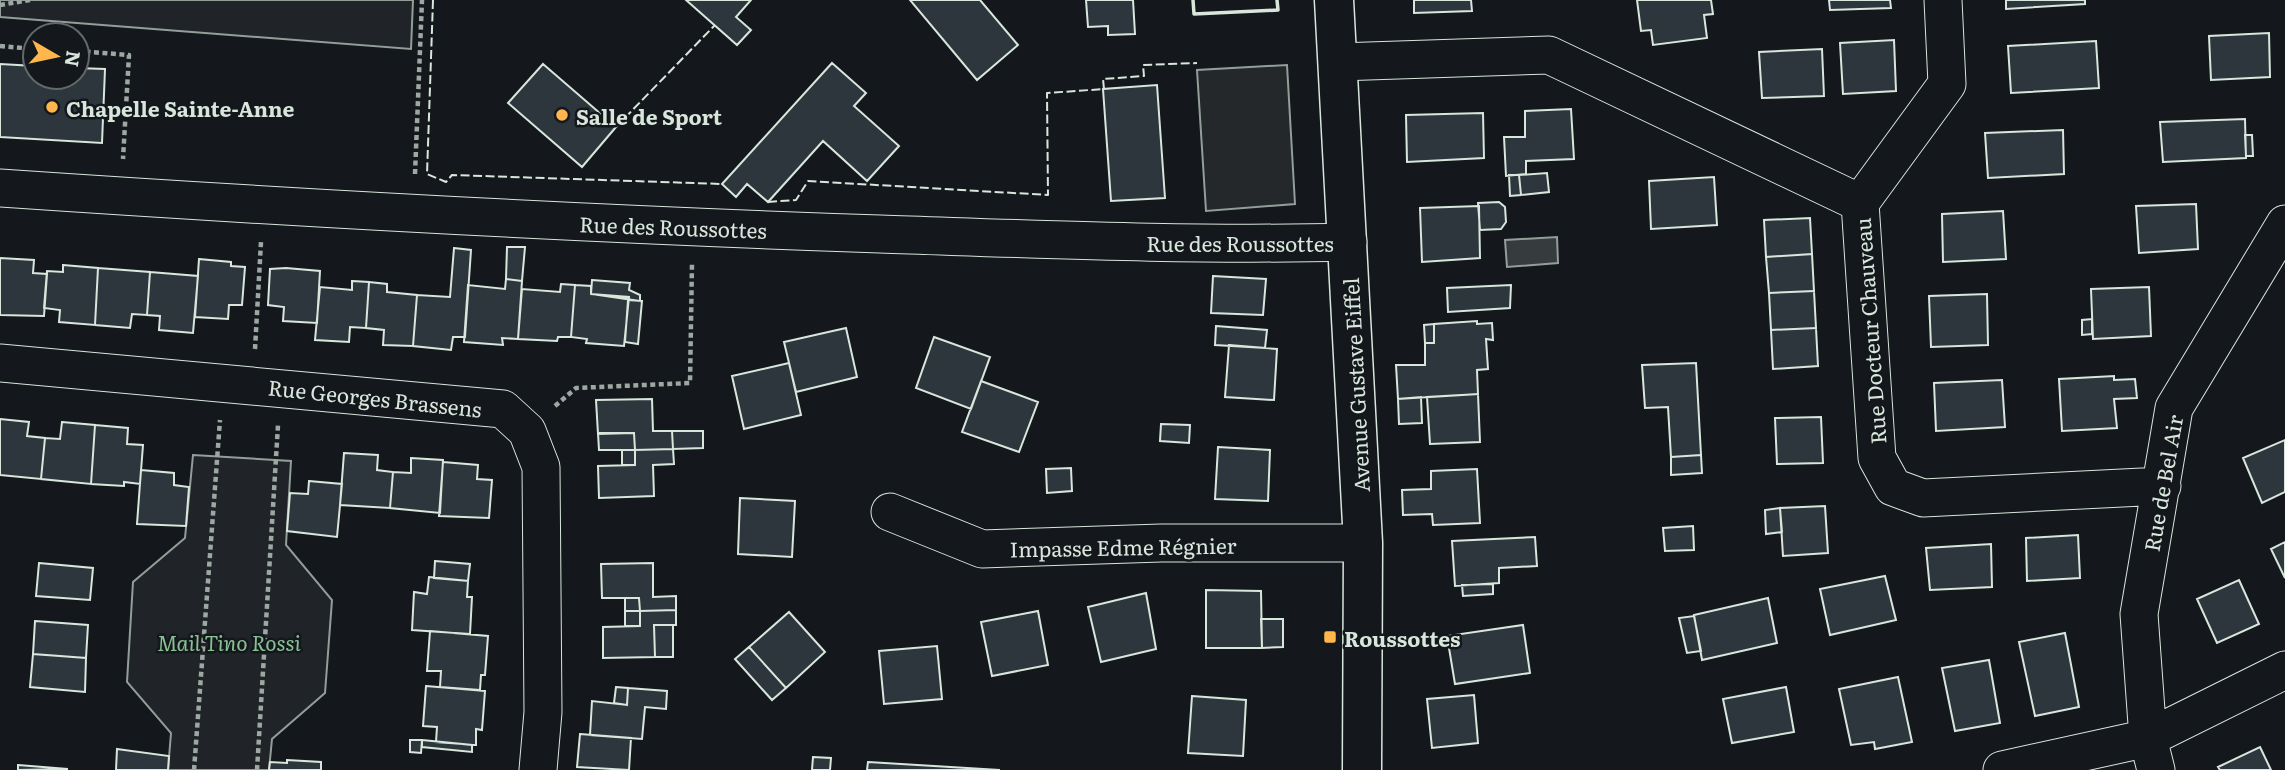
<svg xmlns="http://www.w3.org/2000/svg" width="2285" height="770" font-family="Literata,serif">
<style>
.green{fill:#202428;stroke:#939e99;stroke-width:2}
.parking{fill:#24282b;stroke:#939e99;stroke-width:2}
.water{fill:#363b3e;stroke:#939e99;stroke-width:2}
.building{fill:#2c363c;stroke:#d8e6dc;stroke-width:2}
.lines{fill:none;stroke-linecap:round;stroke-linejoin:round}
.street-casing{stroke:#d8e6dc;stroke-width:39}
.secondary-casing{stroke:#d8e6dc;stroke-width:41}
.path{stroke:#9da8a2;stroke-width:4.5;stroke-dasharray:5 3.5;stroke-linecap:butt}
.street{stroke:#14181c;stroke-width:37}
.secondary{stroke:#14181c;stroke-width:38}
.fence{stroke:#d8e6dc;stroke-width:2;stroke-dasharray:9 3.5;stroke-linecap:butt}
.wall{stroke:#d8e6dc;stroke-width:3.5}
.poi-dot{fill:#ffb74d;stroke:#14181c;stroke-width:2.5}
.labels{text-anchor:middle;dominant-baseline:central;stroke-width:5;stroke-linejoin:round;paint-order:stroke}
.poi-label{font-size:21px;font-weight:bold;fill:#d8e6dc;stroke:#14181c;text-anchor:start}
.street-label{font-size:21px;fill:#d8e6dc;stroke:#14181c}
.park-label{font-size:21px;font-style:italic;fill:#8ac095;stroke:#14181c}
</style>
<rect width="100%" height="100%" fill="#14181c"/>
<!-- green -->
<path class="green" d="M0,0h413l-2,49 -411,-32z
M193,455l98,6 -5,84 46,55 -7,93 -53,46 -3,31h-101l3,-37 -44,-51 6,-100 52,-44z"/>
<!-- parking -->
<path class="parking" d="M1287,65l8,139 -89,7 -9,-141z"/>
<!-- water -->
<path class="water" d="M1557,237l1,26 -51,4 -2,-27z"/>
<!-- building -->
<path class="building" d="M686,0h65l-15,17 15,13 -14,15z
M910,0h70l38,45 -41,35z
M1086,0h47l2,34 -27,1v-9l-20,1z
M1414,0h57l1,11 -58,2z
M1637,0h74l2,14 -9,1 3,23 -54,7 -2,-15 -10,1z
M1829,0h61l1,8 -61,2z
M2006,0h79v4l-79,5z
M2269,33l1,44 -59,3 -2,-44z
M1894,40l2,51 -53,3 -3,-51z
M2096,41l3,47 -88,5 -3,-47z
M1822,49l2,47 -62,2 -3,-46z
M832,63l34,30 -12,13 45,40 -32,35 -44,-40 -55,61 -21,-18 -11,13 -14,-13z
M0,64l35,2v11h42v-9l28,1 -3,74 -102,-6z
M543,64l73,63 -34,40 -74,-64z
M1157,85l8,113 -54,3 -8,-112z
M1571,109l3,50 -48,2v13l-20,2 -2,-39h21v-26z
M1483,113l1,45 -77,4 -1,-47z
M2245,119l1,39 -83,4 -3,-40z
M2063,130l1,44 -76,4 -3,-45z
M2245,135h7l1,21h-7z
M1547,173l2,19 -28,3 -2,-20z
M1509,175h10l2,20 -11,1z
M1714,177l3,48 -66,4 -2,-48z
M1499,202l6,5 1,15 -5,7 -21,1 -2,-27z
M2196,204l2,45 -59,4 -3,-47z
M1479,206l1,52 -58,4 -2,-54z
M2003,211l3,48 -63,3 -1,-48z
M1810,218l2,36 -46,3 -2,-37z
M507,247h18l-3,34 -16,-2z
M454,248l17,2 -6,87h-12l-2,13 -38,-4 4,-51 33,2z
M1812,254l2,37 -45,2 -3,-36z
M0,258l34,2 -1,13 14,1 -3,42 -44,-1z
M199,259l32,3v4l14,1 -3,38h-13l-1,14 -33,-2z
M63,265l35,3 -3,57 -36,-3 1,-12 -16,-2 3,-37 16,1z
M98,268l52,4 -3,43 -15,-1 -2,14 -35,-3z
M286,268l34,3 -3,52 -34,-2 1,-14 -16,-2 2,-36z
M150,272l48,4 -5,57 -34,-3 1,-14 -13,-1z
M1213,276l53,3 -3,36 -52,-2z
M506,279l16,2 -4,58 -16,-1 1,7 -39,-3 4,-57 37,4z
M592,280l38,3 -1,7 11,5v6l-49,-7z
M352,281l17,1 -3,46 -16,-1 -1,15 -34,-2 5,-53 32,3z
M369,282l18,2v8l30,3 -4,51 -30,-1 1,-15 -18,-2z
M561,284l14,1 -4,52h-13l-1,4 -39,-2 4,-50 38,3z
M575,285l16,1v8l38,3 -5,49 -38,-3 1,-4 -16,-2z
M1511,285l-1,23 -62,4 -1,-24z
M2149,287l2,49 -58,3 -2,-50z
M1814,291l2,37 -45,2 -2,-37z
M1987,294l1,51 -57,2 -2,-51z
M628,300l14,1 -4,43 -13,-2z
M2092,319v15l-10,1v-15z
M1477,321v3l15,-1 1,17 -7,-1 2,30 -11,1 1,24 -80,5 -2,-34h29v-22h9v-19z
M1434,324v19h-9l-1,-18z
M1216,326l51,4 -2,18 -50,-3z
M846,328l11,49 -61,15 -12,-50z
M1816,328l2,38 -45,3 -2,-39z
M934,337l56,20 -19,52 -55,-21z
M1229,345l48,4 -3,51 -49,-3z
M789,363l12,52 -57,14 -12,-53z
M1696,363l5,92 -30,2 -3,-50 -23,1 -3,-43z
M2114,376v4l21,-1 2,19 -23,1 3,29 -55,3 -3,-52z
M2002,380l3,47 -69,4 -2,-48z
M981,381l57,21 -19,50 -57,-20z
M1478,394l2,48 -50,2 -3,-47z
M1421,397l1,26 -23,1 -1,-25z
M652,399l1,32h19l1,18 -38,1 -1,-17 -36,1 -2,-34z
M1821,417l2,46 -46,1 -2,-46z
M0,419l29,3 -2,14 18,2 -4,41 -41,-4z
M62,422l33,3 -4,59 -50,-5 4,-41 15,1z
M1161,424l29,1 -1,18 -29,-2z
M95,425l33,3 -1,16 16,1 -3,39 -16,-2v4l-33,-2z
M672,431h31v17l-30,1z
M598,433h36l1,17h-36z
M2285,440v52l-23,11 -19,-45z
M1218,447l52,3 -2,51 -53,-2z
M673,449l1,15 -21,1 1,31 -55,2 -1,-32 37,-1v-15z
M622,450h13v15h-13z
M344,453l34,2 -1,15 16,2 -3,36 -50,-3z
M1701,455l1,18 -31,2v-18z
M411,458l32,2 -3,53 -50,-5 3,-36 18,1z
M443,462l35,3 -1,14 15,1 -3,38 -50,-2z
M1071,468l1,23 -25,2 -1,-24z
M1477,469l3,54 -47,2 -1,-11 -29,1 -1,-25 29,-1v-18z
M141,470l33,3v12l15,2 -3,39 -49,-2z
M309,481l33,3 -5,53 -50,-6 3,-38 18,1z
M740,498l55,3 -3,56 -54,-3z
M1825,506l3,47 -45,3 -3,-48z
M1780,508l2,24 -16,2 -1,-24z
M1693,526l1,24 -29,1 -2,-23z
M2078,535l2,43 -53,3 -1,-43z
M1535,537l2,29 -38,2v15l-44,3 -3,-45z
M2285,542v36l-14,-29z
M1991,544l1,43 -62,3 -4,-42z
M435,561l35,3 -2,17 -34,-3z
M39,563l54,5 -3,32 -54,-4z
M653,563v34l23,-1v14l-36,1 -1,-13h-37l-1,-34z
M1885,576l11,44 -66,15 -10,-46z
M429,577l39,4 -1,16h5l-2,37 -58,-4 2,-38 13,2z
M2239,580l20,44 -42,19 -20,-44z
M1493,584v10l-30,2 -1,-11z
M1206,590l55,1 1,57h-56z
M1146,593l10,56 -55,13 -13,-55z
M625,598h14l1,13h-15z
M1768,598l9,45 -75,17 -8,-45z
M676,610v15h-22l1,32 -52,1v-31l37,-1v-15z
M625,611h15v15h-15z
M1038,611l10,54 -56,11 -11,-54z
M789,612l36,40 -39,36 -37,-41z
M1694,616l7,35 -14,2 -8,-35z
M1261,619h22v28l-21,1z
M35,621l53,4 -2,33 -53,-4z
M654,625h19v32h-18z
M1523,625l7,48 -75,11 -8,-48z
M430,631l58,5 -3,39h-4l-1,15 -40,-3 1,-16h-14z
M2065,633l14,74 -44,9 -16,-74z
M937,646l5,53 -58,5 -5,-53z
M749,647l37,41 -14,12 -37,-41z
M33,654l53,4 -1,34 -55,-5z
M1989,660l11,63 -45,8 -13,-63z
M1898,677l14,65 -37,7 -1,-7 -23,3 -12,-56z
M426,686l59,5 -3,39 -6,-1v16l-40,-3 1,-15 -14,-1z
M616,687l12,1 -1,17 -13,-2z
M1786,687l8,45 -62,11 -9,-44z
M628,688l39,3 -1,18 -21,-2 -3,32 -52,-4 2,-34 35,4z
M1474,695l4,48 -46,5 -5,-49z
M1192,696l54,4 -3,56 -55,-3z
M580,734l51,4 -2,32 -52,-3z
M410,740h12l-1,13 -11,-1z
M422,740l50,5v7l-50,-5z
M2260,747l11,23h-51l-2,-3z
M117,749l52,7 -1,14h-52z
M813,757l18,1 -1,12h-18z
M287,760l34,2v8h-52l1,-8 17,1z
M868,762l132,8h-133z
M18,765l50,4 -50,1z"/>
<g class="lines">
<!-- street casing -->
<g class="street-casing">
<path id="street" d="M1338,62l211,-7 311,148
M0,188c293,20 586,36 880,46 156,5 312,12 468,8
M1860,203l17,255 16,29 30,11 239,-12
M1860,203l87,-119 -4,-84
M0,363l503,46 24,22 14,36 2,245 -5,58
M890,512l92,37 179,-6h202
M2002,770l146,-32 137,-68
M2156,770l-8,-32 -9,-124 35,-206 111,-184"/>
</g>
<!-- secondary casing -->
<g class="secondary-casing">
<path id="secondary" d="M1334,0l29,543 -1,227"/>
</g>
<!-- path -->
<path class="path" d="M0,5l30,-5
M0,46l35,3
M77,51l52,4 -6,104
M415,174l7,-174
M255,349l6,-107
M555,406l21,-18 114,-5 2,-120
M194,770l26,-350
M257,770l21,-345"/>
<!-- street -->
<use href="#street" class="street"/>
<!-- secondary -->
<use href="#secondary" class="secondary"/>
<!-- fence -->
<path class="fence" d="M433,0l-6,174 19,8 6,-7 270,9
M616,127l99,-102
M768,202l28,-2 12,-19 240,14 -1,-102 57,-4 -1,-10 41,-3 -1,-11 54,-2"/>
<!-- wall -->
<path class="wall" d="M1193,0l1,14 84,-4 -1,-10"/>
</g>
<!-- markers -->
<g class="poi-dot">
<circle cx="52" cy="107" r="7"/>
<circle cx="562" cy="115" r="7"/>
<rect x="1323" y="630" width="14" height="14" rx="3.5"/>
</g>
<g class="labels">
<!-- poi labels -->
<g class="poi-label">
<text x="66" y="107">Chapelle Sainte-Anne</text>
<text x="576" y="115">Salle de Sport</text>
<text x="1344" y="637">Roussottes</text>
</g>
<!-- street labels -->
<g class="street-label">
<text transform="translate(673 226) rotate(2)">Rue des Roussottes</text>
<text x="1240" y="242">Rue des Roussottes</text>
<text transform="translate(1869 331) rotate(-94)">Rue Docteur Chauveau</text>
<text transform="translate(1355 385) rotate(-93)">Avenue Gustave Eiffel</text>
<text transform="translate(375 397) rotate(6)">Rue Georges Brassens</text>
<text transform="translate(2162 483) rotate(-80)">Rue de Bel Air</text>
<text transform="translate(1123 546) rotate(-1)">Impasse Edme Régnier</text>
</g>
<!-- park labels -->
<g class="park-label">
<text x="229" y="641">Mail Tino Rossi</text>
</g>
</g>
<!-- north arrow -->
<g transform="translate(56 56) rotate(99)"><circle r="33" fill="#14181c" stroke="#626a69" stroke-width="2"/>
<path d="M0-5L12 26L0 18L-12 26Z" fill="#ffb74d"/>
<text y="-10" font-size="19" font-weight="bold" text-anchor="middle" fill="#d8e6dc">N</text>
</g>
</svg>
